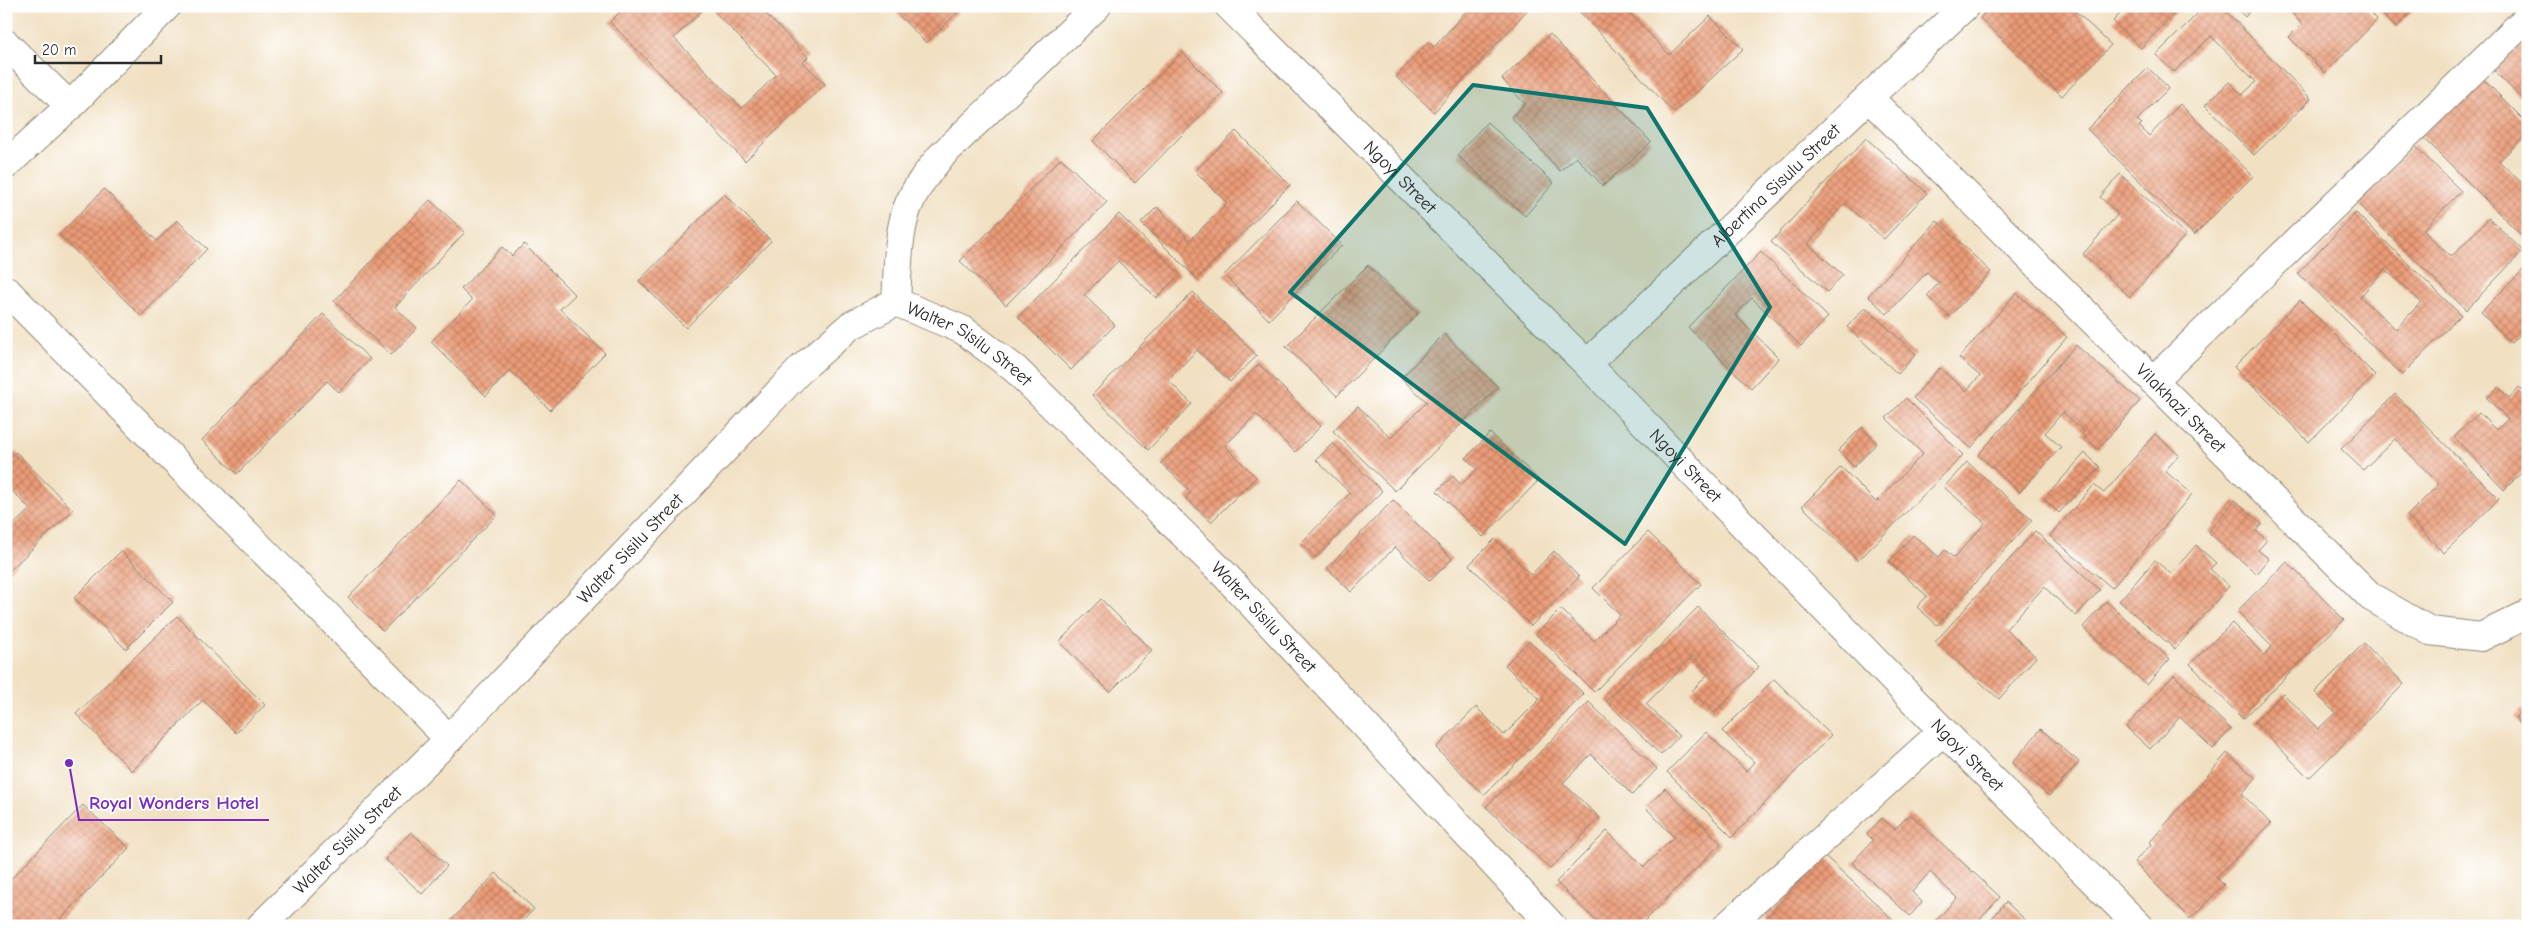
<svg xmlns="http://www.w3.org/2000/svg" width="2534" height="932" font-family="'Comic Neue',sans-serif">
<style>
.building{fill:url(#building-cross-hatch);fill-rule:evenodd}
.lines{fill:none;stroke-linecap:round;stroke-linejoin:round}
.minor-casing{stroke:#8e8676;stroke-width:30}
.minor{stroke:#fff;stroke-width:28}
.marked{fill:#0f766e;fill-opacity:0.2;stroke:#0f766e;stroke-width:4;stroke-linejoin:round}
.labels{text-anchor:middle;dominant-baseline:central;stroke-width:4;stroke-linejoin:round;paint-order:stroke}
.street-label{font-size:18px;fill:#2b2b2b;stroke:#fff}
.leader{fill:none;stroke:#7b2cbf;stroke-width:2}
.callout-dot{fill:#7b2cbf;stroke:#fff;stroke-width:2}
.callout-label{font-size:19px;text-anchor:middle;font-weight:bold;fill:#7b2cbf;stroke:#fff;stroke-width:4;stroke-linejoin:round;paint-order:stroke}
</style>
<defs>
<pattern id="building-cross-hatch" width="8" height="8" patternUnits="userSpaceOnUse" patternTransform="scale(1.25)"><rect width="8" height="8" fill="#ec9b77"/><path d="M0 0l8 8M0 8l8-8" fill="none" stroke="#bf7f62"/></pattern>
</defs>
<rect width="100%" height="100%" fill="#fff"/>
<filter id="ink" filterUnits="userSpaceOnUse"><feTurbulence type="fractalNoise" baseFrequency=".02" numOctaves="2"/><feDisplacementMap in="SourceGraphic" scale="10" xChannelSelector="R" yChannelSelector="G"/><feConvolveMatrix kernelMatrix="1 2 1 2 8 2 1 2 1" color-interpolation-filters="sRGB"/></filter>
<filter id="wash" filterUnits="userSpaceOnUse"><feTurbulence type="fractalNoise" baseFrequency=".0096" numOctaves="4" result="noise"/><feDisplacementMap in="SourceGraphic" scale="20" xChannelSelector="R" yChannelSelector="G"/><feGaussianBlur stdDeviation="1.12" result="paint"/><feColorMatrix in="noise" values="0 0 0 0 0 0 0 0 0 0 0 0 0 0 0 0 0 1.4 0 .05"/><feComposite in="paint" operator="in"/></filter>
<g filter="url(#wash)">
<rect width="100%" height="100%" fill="#f1e0c2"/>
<g id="blocks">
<!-- building -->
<path class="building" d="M626,6h81l-33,32 68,70 34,-33 -67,-69h49l50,51 -5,5 22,22 -80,77 -135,-139z
M890,6h74l-38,37z
M1471,6h60l-97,106 -38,-35 32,-35 6,5z
M1582,6h55l-7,7 39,42 41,-39 33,33 -69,64 -96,-103z
M1991,6h79l41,39 -49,51 -82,-78z
M2128,6h54l-41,42 -28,-27z
M2205,6h16l90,93 -57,56 -49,-50 24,-23 13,13 14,-13 -45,-46 -37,36 -18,-17z
M2234,6h21l-10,11z
M2285,6h78l14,14 -52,53 -36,-36 13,-13z
M2374,6h43l-21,22z
M2515,32l10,10 3,-3v66l-43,-44z
M1550,34l101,108 -48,44 -27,-29 -16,14 -49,-54 14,-13 -23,-25z
M1182,52l41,41 -88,90 -42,-42z
M2148,68l21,20 -32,32 5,4 -3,2 10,10 31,-32 73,72 -59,59 -107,-106z
M2480,76l48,48v9l-29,28 29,28v53l-107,-107z
M1487,122l67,61 -29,33 -68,-61z
M1236,131l54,54 -93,94 -56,-56 16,-16 33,33 37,-37 -32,-32z
M1866,138l61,55 -43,46 -39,-36 -37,41 35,31 -16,17 -56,-50z
M2414,145l47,46 -38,39 28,27 38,-39 34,33 -57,59 -109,-107z
M1061,158l46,44 -101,103 -46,-44z
M2120,174l66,61 -56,62 -47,-43 35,-40 -18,-17z
M104,189l53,52 20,-21 30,29 -66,67 -82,-81z
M724,194l47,47 -85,87 -47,-47z
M430,200l35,32 -70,75 22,21 -26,27 -57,-54z
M1297,201l45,44 -73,75 -45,-45z
M2356,213l105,102 -59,60 -104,-102zM2385,269l36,33 -25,27 -36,-32z
M1119,214l61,60 -24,24 -38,-37 -34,34 31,30 -44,45 -53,-53z
M1937,221l54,51 -42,45 -22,-21 12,-13 -12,-11 -40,42 -19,-18z
M524,244l51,51 -15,14 45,44 -55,57 -40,-40 -24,26 -55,-54 41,-42 -11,-11 41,-42 10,9z
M1761,252l67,65 -27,29 -49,-48 -17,17 44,43 -28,30 -63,-61z
M1368,265l50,49 -81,82 -51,-49z
M2528,265v62l-17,16 -30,-31z
M1193,292l64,64 -27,26 -33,-32 -29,30 24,24 -44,46 -56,-55z
M2016,293l51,44 -96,111 -58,-50 26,-30 27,23 14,-15 -21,-18z
M2300,300l75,75 -66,67 -75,-75z
M1865,307l51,47 -18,20 -51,-47z
M323,314l47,45 -31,33 -12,-11 -90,93 -35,-34z
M1444,334l54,53 -103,104 -62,-60 25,-25 33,32 36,-36 -26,-24z
M2076,345l64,56 -42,48 -16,-15 2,-2 -21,-20 -18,21 16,14 -41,45 -42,-37z
M1259,364l62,62 -26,26 -39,-38 -31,32 31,31 -45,45 -25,-24 5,-6 -30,-29z
M2498,387l11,11 10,-11 9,9v70l-24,24 -50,-53 25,-24 17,17 12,-11 -21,-21z
M2395,394l104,105 -55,54 -37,-37 32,-32 -44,-45 -32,31 -22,-21z
M1906,398l57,57 -105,106 -56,-55 39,-39 35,35 47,-48 -37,-36z
M1862,427l15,16 -23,24 -16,-16z
M1490,433l49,47 -56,57 -46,-46 16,-15 8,9 16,-16 -11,-11z
M2155,434l24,21 -14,16 27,23 -80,94 -62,-52 44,-51 10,8z
M1333,443l49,48 -66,67 -15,-15 49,-50 -34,-33z
M16,452l57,58 -67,64v-42l24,-23 -24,-24v-24z
M2085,453l15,14 -41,46 -15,-14z
M1967,462l65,58 -95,105 -20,-18 10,-11 -38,-34 24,-27 26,22 6,-7 9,8 31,-35 -41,-36z
M461,480l36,35 -114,116 -35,-34z
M1393,500l59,59 -22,22 -35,-34 -44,45 -24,-24z
M2235,500l27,24 -6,7 11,9 -9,10 11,9 -12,15 -49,-42z
M2035,531l65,59 -24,26 -32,-29 -38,42 30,28 -37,42 -64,-57z
M1648,532l53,52 -107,108 -58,-58 25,-25 33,32 26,-26 -27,-27z
M1495,539l36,36 23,-24 25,26 -48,49 -62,-61z
M2196,545l20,18 -6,6 19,17 -54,63 -56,-48 36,-41 16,14z
M121,551l52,51 -47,47 -52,-51z
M2287,562l57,58 -101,99 -53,-55 42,-41 32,32 8,-8 -35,-36z
M1101,599l51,51 -42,42 -51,-50z
M2106,601l64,58 -23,26 -64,-58z
M1698,607l61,60 -45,46 -23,-21 19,-20 -17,-16 -47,48 33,32 -18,19 -55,-54z
M177,616l88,89 -29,28 -33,-33 -71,71 -56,-57z
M1529,641l55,53 -100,101 -48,-47 40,-41 28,28 36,-36 -35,-34z
M2364,643l40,41 -95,94 -55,-56 29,-29 35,36 17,-16 -20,-21z
M2174,675l57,54 -18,20 -33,-32 -30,32 -24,-22z
M1774,679l57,56 -99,102 -65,-65 39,-40 40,39 8,-9 -32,-31z
M1589,702l68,67 -25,26 -41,-41 -28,29 37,35 -50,51 -64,-62z
M2528,705v27l-13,-15z
M2041,729l38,33 -30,34 -37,-33z
M2227,753l29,25 -14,16 29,30 -55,53 8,8 -34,34 -56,-57 18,-18 -2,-2z
M1665,788l56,55 -81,83h-39l-45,-44 51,-51 37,36 30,-30 -28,-29z
M83,805l46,43 -69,72 4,6h-44l-14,-13v-29z
M1910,814l90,83 -26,29h-43l26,-28 -27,-26 -18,20 10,10 -12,14 -58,-53 21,-23 -6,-6 15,-16 13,11z
M411,832l36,34 -25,28 -37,-35z
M1824,855l76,71h-52l-3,-3 -2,3h-70l-8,-7z
M496,873l38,36 -16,17h-72z
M2006,902l26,24h-47z"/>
</g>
</g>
<g filter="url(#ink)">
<use href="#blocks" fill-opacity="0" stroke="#8e8676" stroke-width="1"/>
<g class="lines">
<!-- minor casing -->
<g class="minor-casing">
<g id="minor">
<path id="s1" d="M1229,6l358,358 356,367 196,195"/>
<path d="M6,44l64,62"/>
<path id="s2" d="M1869,98l502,499 59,34 51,6 47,-23"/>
<path d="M6,165l64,-59 97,-100"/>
<path d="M6,290l443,449"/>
<path d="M896,302c2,-31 1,-64 11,-93 7,-20 21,-37 34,-53l156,-150"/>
<path id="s3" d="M1587,364l378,-358"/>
<path d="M2153,381l375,-364"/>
<path id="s4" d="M261,926l188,-187 353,-371 48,-42 46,-24 67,28 52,39 208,204 329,353"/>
<path d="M1727,926l216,-195"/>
</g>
</g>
<!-- minor -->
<use href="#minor" class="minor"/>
</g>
</g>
<!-- marked area -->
<path class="marked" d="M1473,85l174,23 123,199 -145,237 -335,-252z"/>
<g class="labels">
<!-- street labels -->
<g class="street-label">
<text stroke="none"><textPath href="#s1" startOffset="242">Ngoyi Street</textPath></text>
<text stroke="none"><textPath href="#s3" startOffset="260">Albertina Sisulu Street</textPath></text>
<text stroke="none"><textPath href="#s4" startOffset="978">Walter Sisilu Street</textPath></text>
<text stroke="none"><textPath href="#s2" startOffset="440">Vilakhazi Street</textPath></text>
<text stroke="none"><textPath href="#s1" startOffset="648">Ngoyi Street</textPath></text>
<text stroke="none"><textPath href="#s4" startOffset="528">Walter Sisilu Street</textPath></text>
<text stroke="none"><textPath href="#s4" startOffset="1382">Walter Sisilu Street</textPath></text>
<text stroke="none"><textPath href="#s1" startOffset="1052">Ngoyi Street</textPath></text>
<text stroke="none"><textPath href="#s4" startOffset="122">Walter Sisilu Street</textPath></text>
</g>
</g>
<!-- callouts -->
<path class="leader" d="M69 763L79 820H269"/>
<circle class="callout-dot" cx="69" cy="763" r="5"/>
<g class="callout-label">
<text x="174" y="809">Royal Wonders Hotel</text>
</g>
<!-- margin -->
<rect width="2534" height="932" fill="none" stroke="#fff" stroke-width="25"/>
<!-- scale -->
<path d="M35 55v8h126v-8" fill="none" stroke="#2b2b2b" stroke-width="2.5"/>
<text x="42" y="55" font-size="15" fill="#2b2b2b" stroke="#ffffff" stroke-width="4" paint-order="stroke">20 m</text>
</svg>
